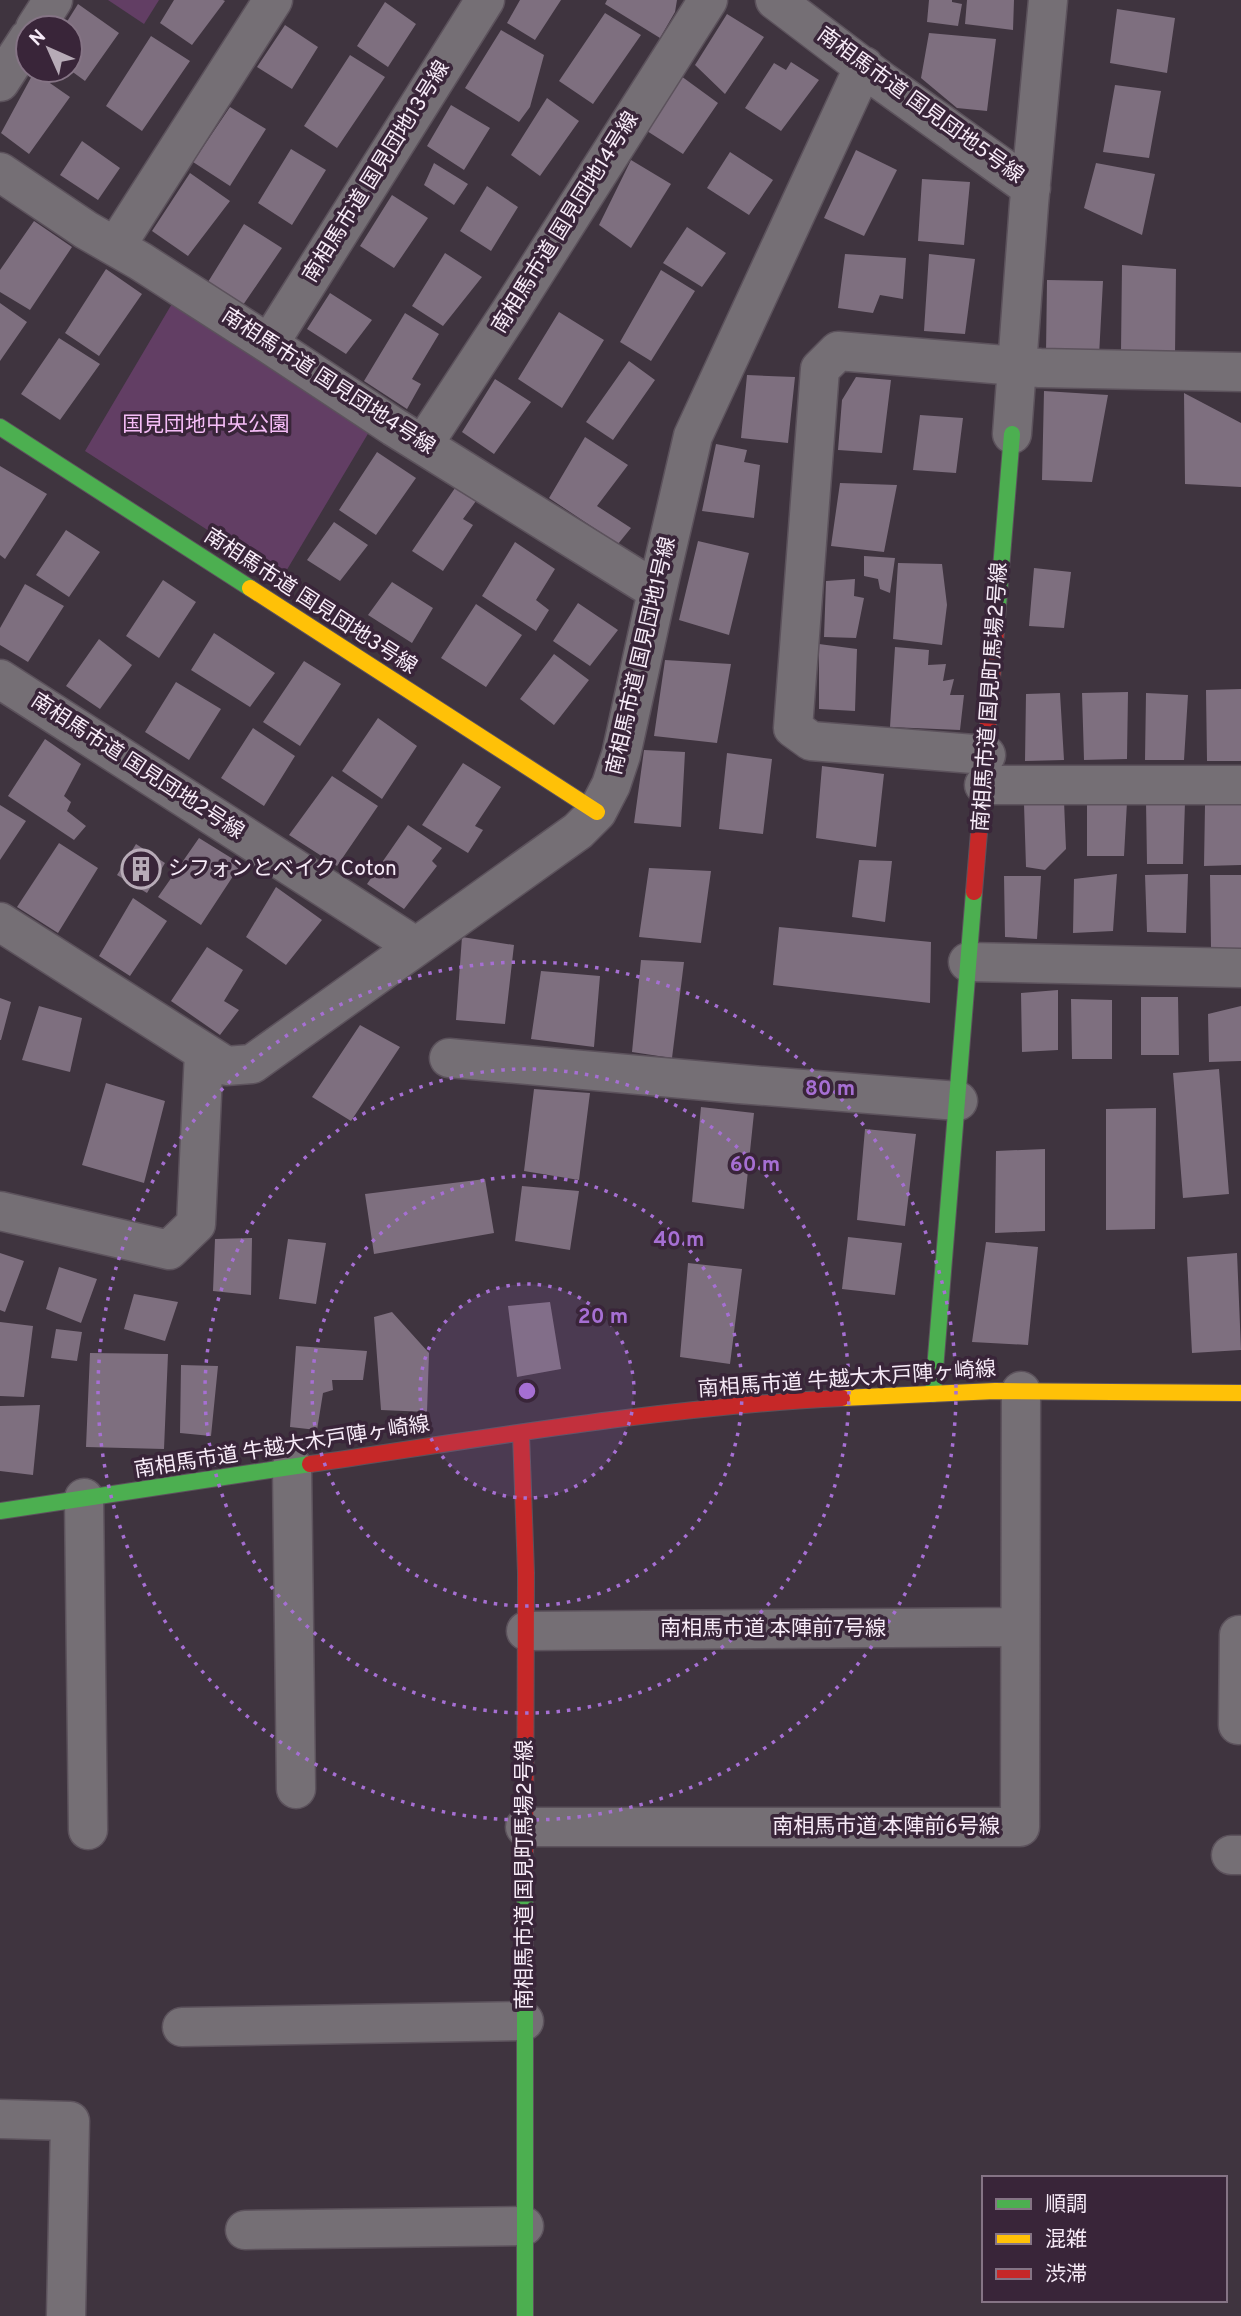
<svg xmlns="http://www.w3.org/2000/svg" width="1241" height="2316" font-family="Overpass,'Noto Sans JP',sans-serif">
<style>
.green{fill:#623e64}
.building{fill:#7e6f7f}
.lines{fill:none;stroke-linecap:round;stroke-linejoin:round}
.street-casing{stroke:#5c525c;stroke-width:41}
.fast-casing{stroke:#5c525c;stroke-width:18}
.slow-casing{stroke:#5c525c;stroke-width:18}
.jam-casing{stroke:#5c525c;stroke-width:18}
.street{stroke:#756f75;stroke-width:38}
.fast{stroke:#4caf50;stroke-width:16}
.slow{stroke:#ffc107;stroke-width:16}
.jam{stroke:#c62828;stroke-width:16}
.ring{fill:none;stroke:#a66fd3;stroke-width:3.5;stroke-dasharray:3.5 7}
.labels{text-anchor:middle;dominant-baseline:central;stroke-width:7;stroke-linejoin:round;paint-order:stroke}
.street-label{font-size:21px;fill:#f7ebf8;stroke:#392539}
.park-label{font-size:21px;fill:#f5bdf7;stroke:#392539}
.poi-label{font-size:21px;fill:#f7ebf8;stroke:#392539;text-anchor:start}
.centre{fill:#a66fd3;stroke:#392539;stroke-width:3.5}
.ring-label{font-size:21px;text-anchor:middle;font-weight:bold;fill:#a66fd3;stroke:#392539;stroke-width:7;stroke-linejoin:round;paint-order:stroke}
</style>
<rect width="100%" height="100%" fill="#3f343f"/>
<!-- green -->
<path class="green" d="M108,0h51l-15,24z
M173,302l196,130 -87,146 -197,-127z"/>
<!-- building -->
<path class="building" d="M174,0h49l2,1 -33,44 -32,-22z
M520,0h41l-26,40 -28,-17z
M607,0h70l-2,12 -15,26 -55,-34z
M929,0h23v2l10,2 -4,22 -31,-4z
M967,0h47l-1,30 -48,-6z
M385,2l31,22 -28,43 -31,-21z
M78,4l41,29 -34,48 -15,-11v-42h-7z
M1117,9l58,9 -8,55 -57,-10z
M605,13l36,22 -48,69 -34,-23z
M727,14l37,23 -39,57 -30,-29z
M285,25l33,22 -26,42 -35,-22z
M501,30l43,25 -14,52 -11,15 -54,-34z
M929,33l67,6 -9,72 -30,-3 -36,-30z
M151,36l39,25 -48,70 -36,-25z
M350,55l35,22 -48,71 -33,-22z
M791,62l28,18 -38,51 -36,-23 29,-45 12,7z
M34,72l36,25 -41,57 -28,-21z
M681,76l37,27 -35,51 -36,-23z
M1115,85l46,6 -12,67 -46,-6z
M547,98l32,23 -39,55 -29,-21z
M451,105l39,23 -26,42 -37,-24z
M230,107l36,22 -36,57 -37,-24z
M82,141l38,27 -22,32 -38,-25z
M291,149l35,21 -34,55 -34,-22z
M856,150l41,20 -33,66 -40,-18z
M730,152l43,28 -24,35 -42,-27z
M631,160l40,24 -40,64 -32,-23z
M434,163l34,21 -14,21 -30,-20z
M1096,163l59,11 -13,61 -58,-27z
M190,173l40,28 -42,55 -36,-25z
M922,179l48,3 -6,63 -46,-4z
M487,186l31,21 -27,44 -31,-20z
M392,195l36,23 -34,50 -34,-22z
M34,221l38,26 -42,63 -30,-18v-22z
M244,224l38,24 -39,57 -35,-23z
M687,227l39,26 -24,34 -39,-24z
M445,253l37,24 -39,49 -31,-20z
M845,254l61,4 -3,41 -23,-4 -7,18 -35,-5z
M929,254l46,5 -10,75 -41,-3z
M1122,265l54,4 -1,86 -54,-3z
M106,269l36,25 -43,62 -34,-23z
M661,270l34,21 -44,70 -31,-19z
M1047,280l56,1 -4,75 -53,-3z
M330,293l42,27 -26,34 -39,-25z
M0,303l27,19 -27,39z
M559,312l45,28 -42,68 -44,-29z
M405,313l34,21 -27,45 9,5 -14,25 -43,-28z
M59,338l41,26 -40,56 -39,-26z
M629,361l26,19 -42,60 -27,-18z
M747,375l48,2 -7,66 -47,-5z
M856,377l35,3 -9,73 -44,-3 4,-50z
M495,379l36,23 -37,52 -32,-22z
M1044,391l64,4 -16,87 -50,-2z
M1184,393l57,30v64l-56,-3z
M920,415l43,3 -7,55 -43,-3z
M585,437l43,28 -31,41 34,22 -13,16 -69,-46z
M716,444l31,6 -3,12 16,3 -6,53 -52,-7z
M377,452l39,26 -40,57 -37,-25z
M0,466l47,28 -42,65 -5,-4z
M840,483l57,2 -13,67 -53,-6z
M455,488l21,13 -13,18 10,6 -30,46 -31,-20z
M334,522l34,23 -28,36 -33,-21z
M66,530l34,22 -31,45 -33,-22z
M698,541l51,12 -20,82 -50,-15z
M515,542l40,27 -19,31 13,10 -13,21 -54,-35z
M864,556l31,2 -5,35 -10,-4 -2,-10 -14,-3z
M898,563l44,1 5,41 -5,40 -49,-6z
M1034,568l37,4 -7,56 -35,-2z
M855,579l-1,17 10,2 -8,40 -32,-1 2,-56z
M163,580l33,22 -37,56 -33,-22z
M392,582l41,26 -21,35 -44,-28z
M25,584l39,22 -36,56 -28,-17v-17z
M578,603l40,27 -28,36 -37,-25z
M476,604l46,31 -36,52 -45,-29z
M214,633l61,40 -25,34 -59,-37z
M99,639l33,26 -32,44 -34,-23z
M819,644l38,5 -2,62 -36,-2z
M895,647l34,3 -1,15 18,-1 -3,17 11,-2 -4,16h14l-4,35 -70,-3z
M554,654l35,26 -35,45 -34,-26z
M665,660l66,4 -14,79 -63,-7z
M304,661l37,23 -41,62 -37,-24z
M176,682l45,27 -32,51 -44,-28z
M1241,689v72h-34l-1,-71z
M1128,692l-1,67 -43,1 -2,-67z
M1060,693l4,67 -39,1 1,-67z
M1146,693l42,2 -4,65h-39z
M378,718l39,28 -35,53 -40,-28z
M253,728l42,28 -31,50 -43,-28z
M45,739l36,25 -17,32 7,6 -4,9 19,15 -12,14 -66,-44z
M644,750l41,2 -4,75 -47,-4z
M727,753l45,6 -9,75 -44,-5z
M463,763l38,24 -26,39 8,4 -15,23 -46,-28z
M822,766l62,8 -8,73 -60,-9z
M332,776l46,30 -41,60 -48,-31z
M1064,801l2,48 -21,21 -19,-3 -2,-63z
M1087,801l40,1 -3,54h-37z
M1146,801l39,1 -2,62h-36z
M0,805l26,16 -26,39z
M1205,805h36v60l-37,1z
M408,825l34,23 -10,13 5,5 -33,43 -37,-25z
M199,838l42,26 -40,61 -43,-28z
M59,843l39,25 -40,65 -41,-26z
M136,844l29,19 -18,30 -30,-18z
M859,860l33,1 -7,61 -33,-5z
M649,868l62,3 -10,72 -62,-6z
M1117,874l-4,57 -40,2 1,-54z
M1188,874l-2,59 -39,-1 -2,-57z
M1210,875h31v74l-30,-1z
M1004,876h37l-4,63 -32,-2z
M276,887l46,33 -36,45 -40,-28z
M133,898l34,23 -37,55 -31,-20z
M779,927l152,15 -1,61 -157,-18z
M462,937l52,8 -9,79 -49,-4z
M207,947l36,23 -19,31 15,9 -19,25 -49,-34z
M641,960l43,2 -12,96 -40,-6z
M541,971l59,5 -6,71 -63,-8z
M1058,990v60l-36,2 -1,-59z
M1141,997h37l1,58h-38z
M0,998l11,4 -10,38h-1z
M1071,999l41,1v59h-40z
M39,1006l43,12 -12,54 -48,-12z
M1241,1006v55l-32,1 -1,-48z
M360,1025l40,22 -49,74 -39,-24z
M1219,1069l10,125 -46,4 -10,-125z
M106,1083l59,18 -21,82 -62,-18z
M534,1089l56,4 -11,87 -55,-9z
M701,1107l53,6 -10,96 -52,-7z
M1156,1108l-1,121 -49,1v-121z
M865,1129l51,5 -11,92 -48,-6z
M1045,1149v82l-50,2 1,-82z
M485,1179l9,54 -120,21 -9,-60z
M522,1186l57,5 -9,59 -55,-9z
M848,1237l54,6 -7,52 -53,-6z
M252,1238l-1,57 -38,-4 2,-52z
M288,1239l38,4 -10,61 -37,-5z
M986,1242l52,5 -10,98 -56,-3z
M0,1253l24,8 -19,51 -5,-2z
M1237,1253l4,97 -49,3 -5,-96z
M688,1263l54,6 -12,95 -50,-7z
M59,1267l38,12 -16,44 -35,-14z
M134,1294l44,8 -13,39 -41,-12z
M550,1302l11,67 -44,8 -9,-71z
M392,1312l37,41 -2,59 -46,-2 -7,-93z
M0,1322l33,4 -9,71 -24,-1z
M56,1329l26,3 -5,29 -26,-3z
M296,1346l71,5 -4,29h-31l1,10 -10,3 -6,37 -27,-3z
M90,1353l78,1 -4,95 -78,-2z
M181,1365l37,1 -7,70 -31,-3z
M40,1405l-7,70 -33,-4v-65z"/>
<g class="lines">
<!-- street casing -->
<g class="street-casing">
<path id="street" d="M775,0l108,82 148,106
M35,28l18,-28
M0,82l28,-43
M0,172l86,58 54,31 129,83 125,83 263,164
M116,246l157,-246
M269,344l216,-344
M1012,434l17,-230 19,-204
M423,445l87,-133 198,-312
M0,679l415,267
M986,755l-175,-14 -18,-13 27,-359 18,-18 202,17 201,4
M984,785h257
M0,922l226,144 26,-2 326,-233 19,-19 14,-27 10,-30 36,-164 36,-155 171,-370
M968,962l273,6
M449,1058l290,26 219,17
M0,1211l169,39 27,-26 8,-172
M292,1466l4,323
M84,1498l4,332
M526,1631l494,-4
M1238,1725l1,-90h2
M525,1827h495l1,-436
M1231,1855h10
M182,2027l342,-6
M0,2119l70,2 -4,195
M245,2230l279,-4"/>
</g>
<!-- fast casing -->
<g class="fast-casing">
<path id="fast" d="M0,427l250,161
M996,630l16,-196
M933,1394l41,-502
M0,1511l310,-47
M525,1885v431"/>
</g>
<!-- slow casing -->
<g class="slow-casing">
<path id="slow" d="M250,588l347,224
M842,1398l153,-7 246,2"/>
</g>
<!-- jam casing -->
<g class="jam-casing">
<path id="jam" d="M974,892l22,-262
M521,1434l5,139 -1,312
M310,1464c177,-26 354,-57 532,-66"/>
</g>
<!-- street -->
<use href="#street" class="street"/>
<!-- fast -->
<use href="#fast" class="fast"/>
<!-- slow -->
<use href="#slow" class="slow"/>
<!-- jam -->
<use href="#jam" class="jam"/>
</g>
<!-- distance rings -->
<circle cx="527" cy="1391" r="107" fill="#a66fd3" fill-opacity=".12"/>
<g class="ring">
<circle cx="527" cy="1391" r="107"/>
<circle cx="527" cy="1391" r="215"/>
<circle cx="527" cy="1391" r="322"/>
<circle cx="527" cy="1391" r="429"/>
</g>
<!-- icons -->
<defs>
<g id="building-ring" transform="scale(2.0125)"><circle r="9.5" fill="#392539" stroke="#b7abb7" stroke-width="1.5"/><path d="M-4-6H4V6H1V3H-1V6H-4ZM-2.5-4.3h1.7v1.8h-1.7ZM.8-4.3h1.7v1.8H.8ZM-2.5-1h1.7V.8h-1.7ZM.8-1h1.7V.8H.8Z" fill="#b7abb7"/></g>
</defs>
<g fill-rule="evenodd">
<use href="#building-ring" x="141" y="869"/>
</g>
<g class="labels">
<!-- street labels -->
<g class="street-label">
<text transform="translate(920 106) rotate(36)">南相馬市道 国見団地5号線</text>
<text transform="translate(377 172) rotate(-58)">南相馬市道 国見団地13号線</text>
<text transform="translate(566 223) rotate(-58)">南相馬市道 国見団地14号線</text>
<text transform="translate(328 382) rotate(33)">南相馬市道 国見団地4号線</text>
<text transform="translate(310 602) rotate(33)">南相馬市道 国見団地3号線</text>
<text transform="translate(642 656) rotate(-77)">南相馬市道 国見団地1号線</text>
<text transform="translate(991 697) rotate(-86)">南相馬市道 国見町馬場2号線</text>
<text transform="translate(137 767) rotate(33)">南相馬市道 国見団地2号線</text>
<text transform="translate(847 1380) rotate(-4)">南相馬市道 牛越大木戸陣ヶ崎線</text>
<text transform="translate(282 1448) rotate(-9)">南相馬市道 牛越大木戸陣ヶ崎線</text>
<text x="773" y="1629">南相馬市道 本陣前7号線</text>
<text x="886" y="1827">南相馬市道 本陣前6号線</text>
<text transform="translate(525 1875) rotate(-90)">南相馬市道 国見町馬場2号線</text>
</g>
<!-- park labels -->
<g class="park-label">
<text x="206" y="425">国見団地中央公園</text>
</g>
<!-- poi labels -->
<g class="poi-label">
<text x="168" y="869">シフォンとベイク Coton</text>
</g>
</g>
<circle cx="527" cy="1391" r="10" class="centre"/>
<g class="ring-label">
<text x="830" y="1095">80 m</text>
<text x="755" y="1171">60 m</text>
<text x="679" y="1246">40 m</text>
<text x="603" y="1323">20 m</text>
</g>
<!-- legend -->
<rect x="982" y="2176" width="245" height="126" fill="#392539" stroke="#857485" stroke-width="2"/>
<rect x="996" y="2199" width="35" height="10" fill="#4caf50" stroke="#857485" stroke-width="2"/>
<text x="1045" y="2211" font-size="21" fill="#f7ebf8">順調</text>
<rect x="996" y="2234" width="35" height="10" fill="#ffc107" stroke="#857485" stroke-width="2"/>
<text x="1045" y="2246" font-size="21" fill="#f7ebf8">混雑</text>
<rect x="996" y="2269" width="35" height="10" fill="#c62828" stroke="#857485" stroke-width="2"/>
<text x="1045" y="2281" font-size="21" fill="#f7ebf8">渋滞</text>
<!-- north arrow -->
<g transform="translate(49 49) rotate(315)"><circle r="33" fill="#392539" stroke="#857485" stroke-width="2"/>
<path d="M0-5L12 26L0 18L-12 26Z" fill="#b7abb7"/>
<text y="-10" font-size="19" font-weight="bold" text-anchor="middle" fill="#f7ebf8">N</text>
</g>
</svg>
